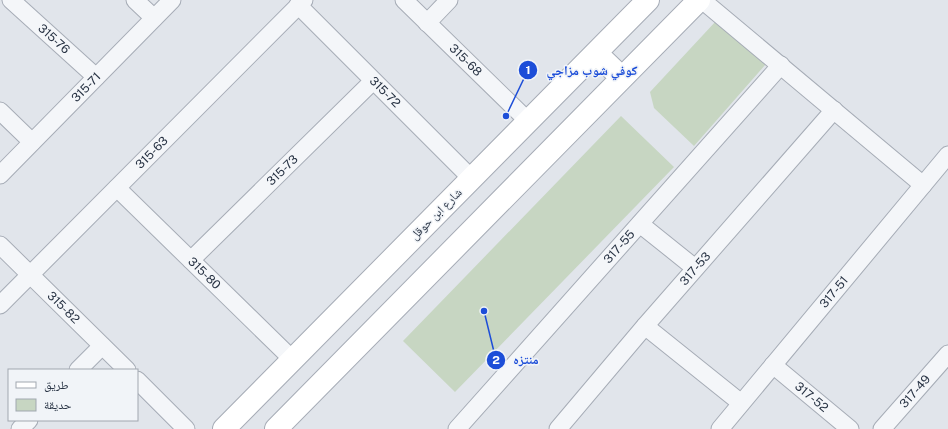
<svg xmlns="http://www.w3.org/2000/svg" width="948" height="429" font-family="'Public Sans','Noto Naskh Arabic',sans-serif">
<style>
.green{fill:#c7d6c2}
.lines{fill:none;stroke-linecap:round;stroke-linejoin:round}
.street-casing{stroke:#a6acb6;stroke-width:19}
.secondary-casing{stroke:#a6acb6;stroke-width:24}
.street{stroke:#f4f6f9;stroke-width:17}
.secondary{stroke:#fff;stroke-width:22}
.labels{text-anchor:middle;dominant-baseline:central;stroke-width:3;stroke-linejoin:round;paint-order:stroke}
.street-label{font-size:12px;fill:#283344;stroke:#f1f4f8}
.leader{fill:none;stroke:#1d4ed8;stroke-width:1.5}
.callout-dot{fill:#1d4ed8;stroke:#f1f4f8;stroke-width:1.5}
.mark-label{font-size:12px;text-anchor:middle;font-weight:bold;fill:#fff}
.callout-label{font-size:13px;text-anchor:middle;font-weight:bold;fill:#1d4ed8;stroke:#f1f4f8;stroke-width:3;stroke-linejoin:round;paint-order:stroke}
</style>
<rect width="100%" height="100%" fill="#e1e5eb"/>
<!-- green -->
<path class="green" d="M716,21l50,43 -72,82 -40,-38 -4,-16z
M621,116l53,51 -219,225 -52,-51z"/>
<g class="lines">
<!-- street casing -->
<g class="street-casing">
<g id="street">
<path id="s1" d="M11,0l85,77"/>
<path d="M135,0l19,18"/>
<path id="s2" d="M404,0l124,121"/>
<path d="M702,0l221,185"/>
<path id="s3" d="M298,5l173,173"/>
<path d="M427,23l22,-23"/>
<path d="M0,111l32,31"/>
<path id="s4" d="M0,175l172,-175"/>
<path id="s5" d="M117,188l175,171"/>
<path d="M640,224l55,44"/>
<path id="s6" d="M0,245l127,125"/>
<path id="s7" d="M191,260l182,-179"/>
<path id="s8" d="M0,305l304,-305"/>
<path d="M645,326l96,77"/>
<path id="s9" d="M773,365l77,64"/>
<path d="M78,370l24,-24"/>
<path d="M137,380l49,49"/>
<path d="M20,429l9,-9"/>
<path id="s10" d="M457,429l324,-364"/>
<path id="s11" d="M558,429l87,-103 189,-216"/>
<path id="s12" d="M720,429l228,-274"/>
<path id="s13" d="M882,429l66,-75"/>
</g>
</g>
<!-- secondary casing -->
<g class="secondary-casing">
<path id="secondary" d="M596,53l26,25
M224,429l424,-429
M276,429l423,-429"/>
</g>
<!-- street -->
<use href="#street" class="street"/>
<!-- secondary -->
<use href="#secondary" class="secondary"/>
</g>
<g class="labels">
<!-- street labels -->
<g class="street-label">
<text stroke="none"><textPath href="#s1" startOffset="58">315-76</textPath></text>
<text stroke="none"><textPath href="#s2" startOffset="86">315-68</textPath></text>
<text stroke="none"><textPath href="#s4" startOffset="123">315-71</textPath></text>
<text stroke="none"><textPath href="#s3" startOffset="123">315-72</textPath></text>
<text stroke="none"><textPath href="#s8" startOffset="215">315-63</textPath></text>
<text stroke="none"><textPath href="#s7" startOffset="128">315-73</textPath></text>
<text transform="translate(436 214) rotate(-45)">شارع ابن حوقل</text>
<text stroke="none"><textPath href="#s10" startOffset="244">317-55</textPath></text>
<text stroke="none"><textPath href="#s11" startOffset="211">317-53</textPath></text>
<text stroke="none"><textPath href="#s5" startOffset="122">315-80</textPath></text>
<text stroke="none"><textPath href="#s12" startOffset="178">317-51</textPath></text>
<text stroke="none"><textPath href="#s6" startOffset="89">315-82</textPath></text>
<text stroke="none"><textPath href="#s13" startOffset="50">317-49</textPath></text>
<text stroke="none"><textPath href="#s9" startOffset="50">317-52</textPath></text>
</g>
</g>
<!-- callouts -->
<path class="leader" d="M506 116L528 70M484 311L496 360"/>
<g class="callout-dot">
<circle cx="506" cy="116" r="4"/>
<circle cx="484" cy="311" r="4"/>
<circle cx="528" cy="70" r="10"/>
<circle cx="496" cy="360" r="10"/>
</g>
<g class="mark-label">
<text x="528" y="74">1</text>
<text x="496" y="364">2</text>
</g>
<g class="callout-label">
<text x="592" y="75">كوفي شوب مزاجي</text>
<text x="526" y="364">منتزه</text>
</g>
<!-- legend -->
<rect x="8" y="369" width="130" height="52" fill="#f1f4f8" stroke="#a1a7b0"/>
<rect x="16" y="382" width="20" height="6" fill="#ffffff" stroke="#a1a7b0"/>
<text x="44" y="389" font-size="12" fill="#283344">طريق</text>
<rect x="16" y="399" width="20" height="12" fill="#c7d6c2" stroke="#a1a7b0"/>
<text x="44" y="409" font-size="12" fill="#283344">حديقة</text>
</svg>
